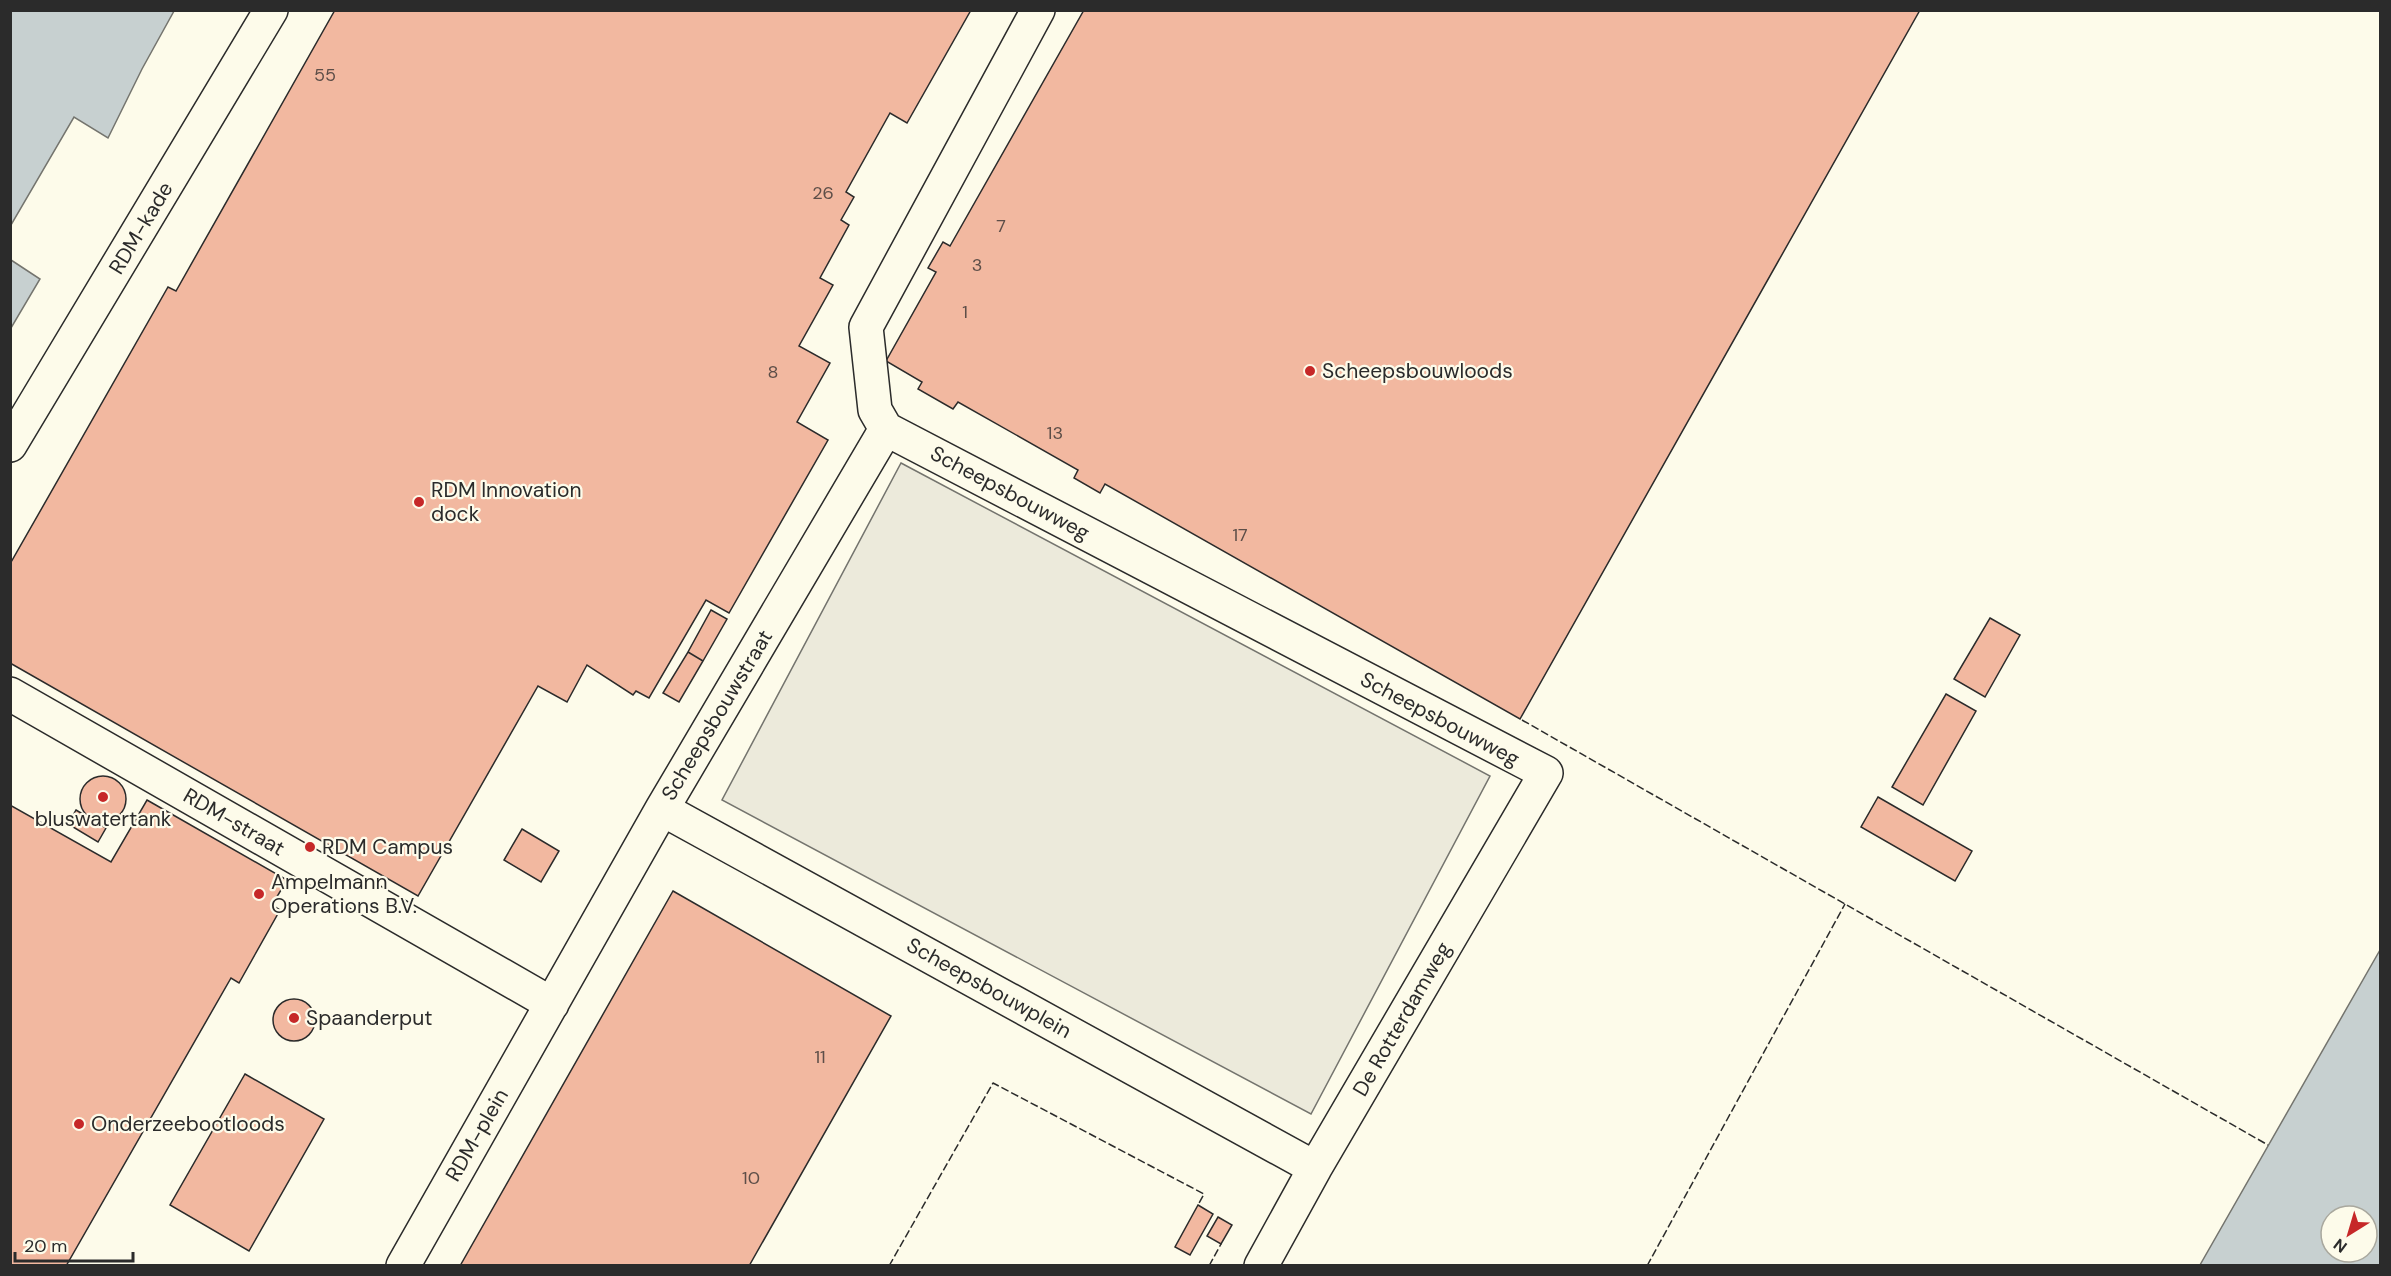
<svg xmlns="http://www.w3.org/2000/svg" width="2391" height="1276" font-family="'DM Sans',sans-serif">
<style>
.parking{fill:#eceadb;stroke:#74746e;stroke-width:1.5}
.water{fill:#c7d0d0;stroke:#74746e;stroke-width:1.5;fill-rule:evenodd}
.building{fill:#f2b8a0;stroke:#2b2b2b;stroke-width:1.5}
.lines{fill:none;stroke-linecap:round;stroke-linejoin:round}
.minor-casing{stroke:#2b2b2b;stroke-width:36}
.minor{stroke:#fdfbea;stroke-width:33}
.fence{stroke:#2b2b2b;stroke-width:1.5;stroke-dasharray:8 3;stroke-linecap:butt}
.poi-dot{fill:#c62828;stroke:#fdfbea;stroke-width:2}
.labels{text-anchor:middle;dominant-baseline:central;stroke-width:4.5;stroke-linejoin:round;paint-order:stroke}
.number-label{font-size:18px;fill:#5d4e48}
.street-label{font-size:21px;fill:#2b2b2b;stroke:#fdfbea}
.poi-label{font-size:21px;fill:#2b2b2b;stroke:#fdfbea;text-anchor:start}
</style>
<rect width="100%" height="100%" fill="#fdfbea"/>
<!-- parking -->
<path class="parking" d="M901,463l589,313 -179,338 -589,-314z"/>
<!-- water -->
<path class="water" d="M11,10l163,1 -32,58 -34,69 -34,-21 -63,108z
M11,260l29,19 -29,49z
M2380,950v315h-180zM2331,1216h36v36h-36z"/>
<!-- building -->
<path class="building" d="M335,10h636l-64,113 -17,-10 -44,79 8,5 -13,23 8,5 -29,53 13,7 -34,61 31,17 -33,59 31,18 -99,173 -23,-13 -57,98 -13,-7 -3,4 -46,-30 -20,37 -29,-16 -120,210 -408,-233v-99l158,-277 8,4z
M1084,10h836l-400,709 -415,-235 -5,9 -26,-15 4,-8 -120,-68 -5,7 -35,-20 4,-7 -36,-21 50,-89 -8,-4 15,-26 7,4z
M711,610l16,9 -24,42 -15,-9z
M1990,618l30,17 -35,62 -31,-18z
M688,652l15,9 -24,41 -16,-9z
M1946,694l30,17 -53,94 -31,-18z
M80 799a23 23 0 1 1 46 0a23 23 0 1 1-46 0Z
M1878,797l94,54 -17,30 -94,-54z
M147,800l140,80 -15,25 8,5 -41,73 -8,-5 -165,288h-56v-461l101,57z
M76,810l30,18 -8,14 -30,-18z
M522,829l37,22 -18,31 -37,-22z
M673,891l218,125 -142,250h-289z
M273 1020a21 21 0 1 1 42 0a21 21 0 1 1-42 0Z
M245,1074l79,45 -75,132 -79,-46z
M1198,1205l15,9 -23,41 -15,-8z
M1218,1217l14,8 -11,19 -14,-8z"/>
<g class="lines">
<!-- minor casing -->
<g class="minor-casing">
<path id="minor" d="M1038,10l-172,317 9,83 11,19 660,344 -231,395 -54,98
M10,445l261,-435
M10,694l542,310
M662,809l653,359
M403,1266l259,-457 224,-380"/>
</g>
<!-- minor -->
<use href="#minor" class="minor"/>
<!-- fence -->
<path class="fence" d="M1522,720l746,425
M889,1266l104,-183 211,111 -6,11
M1209,1266l12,-22
M1647,1266l198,-362"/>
</g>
<!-- markers -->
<g class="poi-dot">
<circle cx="1310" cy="371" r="6"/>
<circle cx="419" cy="502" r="6"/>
<circle cx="103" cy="797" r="6"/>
<circle cx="310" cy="847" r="6"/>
<circle cx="259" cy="894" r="6"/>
<circle cx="294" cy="1018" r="6"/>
<circle cx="79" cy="1124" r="6"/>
</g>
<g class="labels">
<!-- number labels -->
<g class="number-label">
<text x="325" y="75">55</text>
<text x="823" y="193">26</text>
<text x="1001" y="226">7</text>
<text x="977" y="265">3</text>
<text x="965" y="312">1</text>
<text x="773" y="372">8</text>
<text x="1055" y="433">13</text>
<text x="1240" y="535">17</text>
<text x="820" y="1057">11</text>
<text x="751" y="1178">10</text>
</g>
<!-- street labels -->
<g class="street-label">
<text transform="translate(141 228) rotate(-59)">RDM-kade</text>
<text transform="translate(1010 493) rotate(28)">Scheepsbouwweg</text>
<text transform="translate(717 715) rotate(-59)">Scheepsbouwstraat</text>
<text transform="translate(1440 719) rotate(28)">Scheepsbouwweg</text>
<text transform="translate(234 822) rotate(30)">RDM-straat</text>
<text transform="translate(989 988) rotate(29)">Scheepsbouwplein</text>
<text transform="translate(1402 1019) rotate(-60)">De Rotterdamweg</text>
<text transform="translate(477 1135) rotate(-60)">RDM-plein</text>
</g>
<!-- poi labels -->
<g class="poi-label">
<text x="1322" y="371">Scheepsbouwloods</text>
<text x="431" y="490">RDM Innovation<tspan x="431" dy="24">dock</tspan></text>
<text x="103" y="819" text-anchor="middle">bluswatertank</text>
<text x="322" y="847">RDM Campus</text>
<text x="271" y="882">Ampelmann<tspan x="271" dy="24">Operations B.V.</tspan></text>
<text x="306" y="1018">Spaanderput</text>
<text x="91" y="1124">Onderzeebootloods</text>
</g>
</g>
<!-- border -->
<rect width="2391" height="1276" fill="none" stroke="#2b2b2b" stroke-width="24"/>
<!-- north arrow -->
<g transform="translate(2349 1234) rotate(217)"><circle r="28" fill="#fdfbea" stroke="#a9a89e" stroke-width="1.5"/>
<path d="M0-4.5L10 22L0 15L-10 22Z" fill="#c62828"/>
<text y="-9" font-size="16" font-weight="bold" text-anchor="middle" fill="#2b2b2b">N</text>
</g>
<!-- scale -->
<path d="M15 1252v9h118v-9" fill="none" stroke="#2b2b2b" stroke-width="3"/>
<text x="24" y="1252" font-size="18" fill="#2b2b2b" stroke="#fdfbea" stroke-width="4.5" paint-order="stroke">20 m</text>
</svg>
